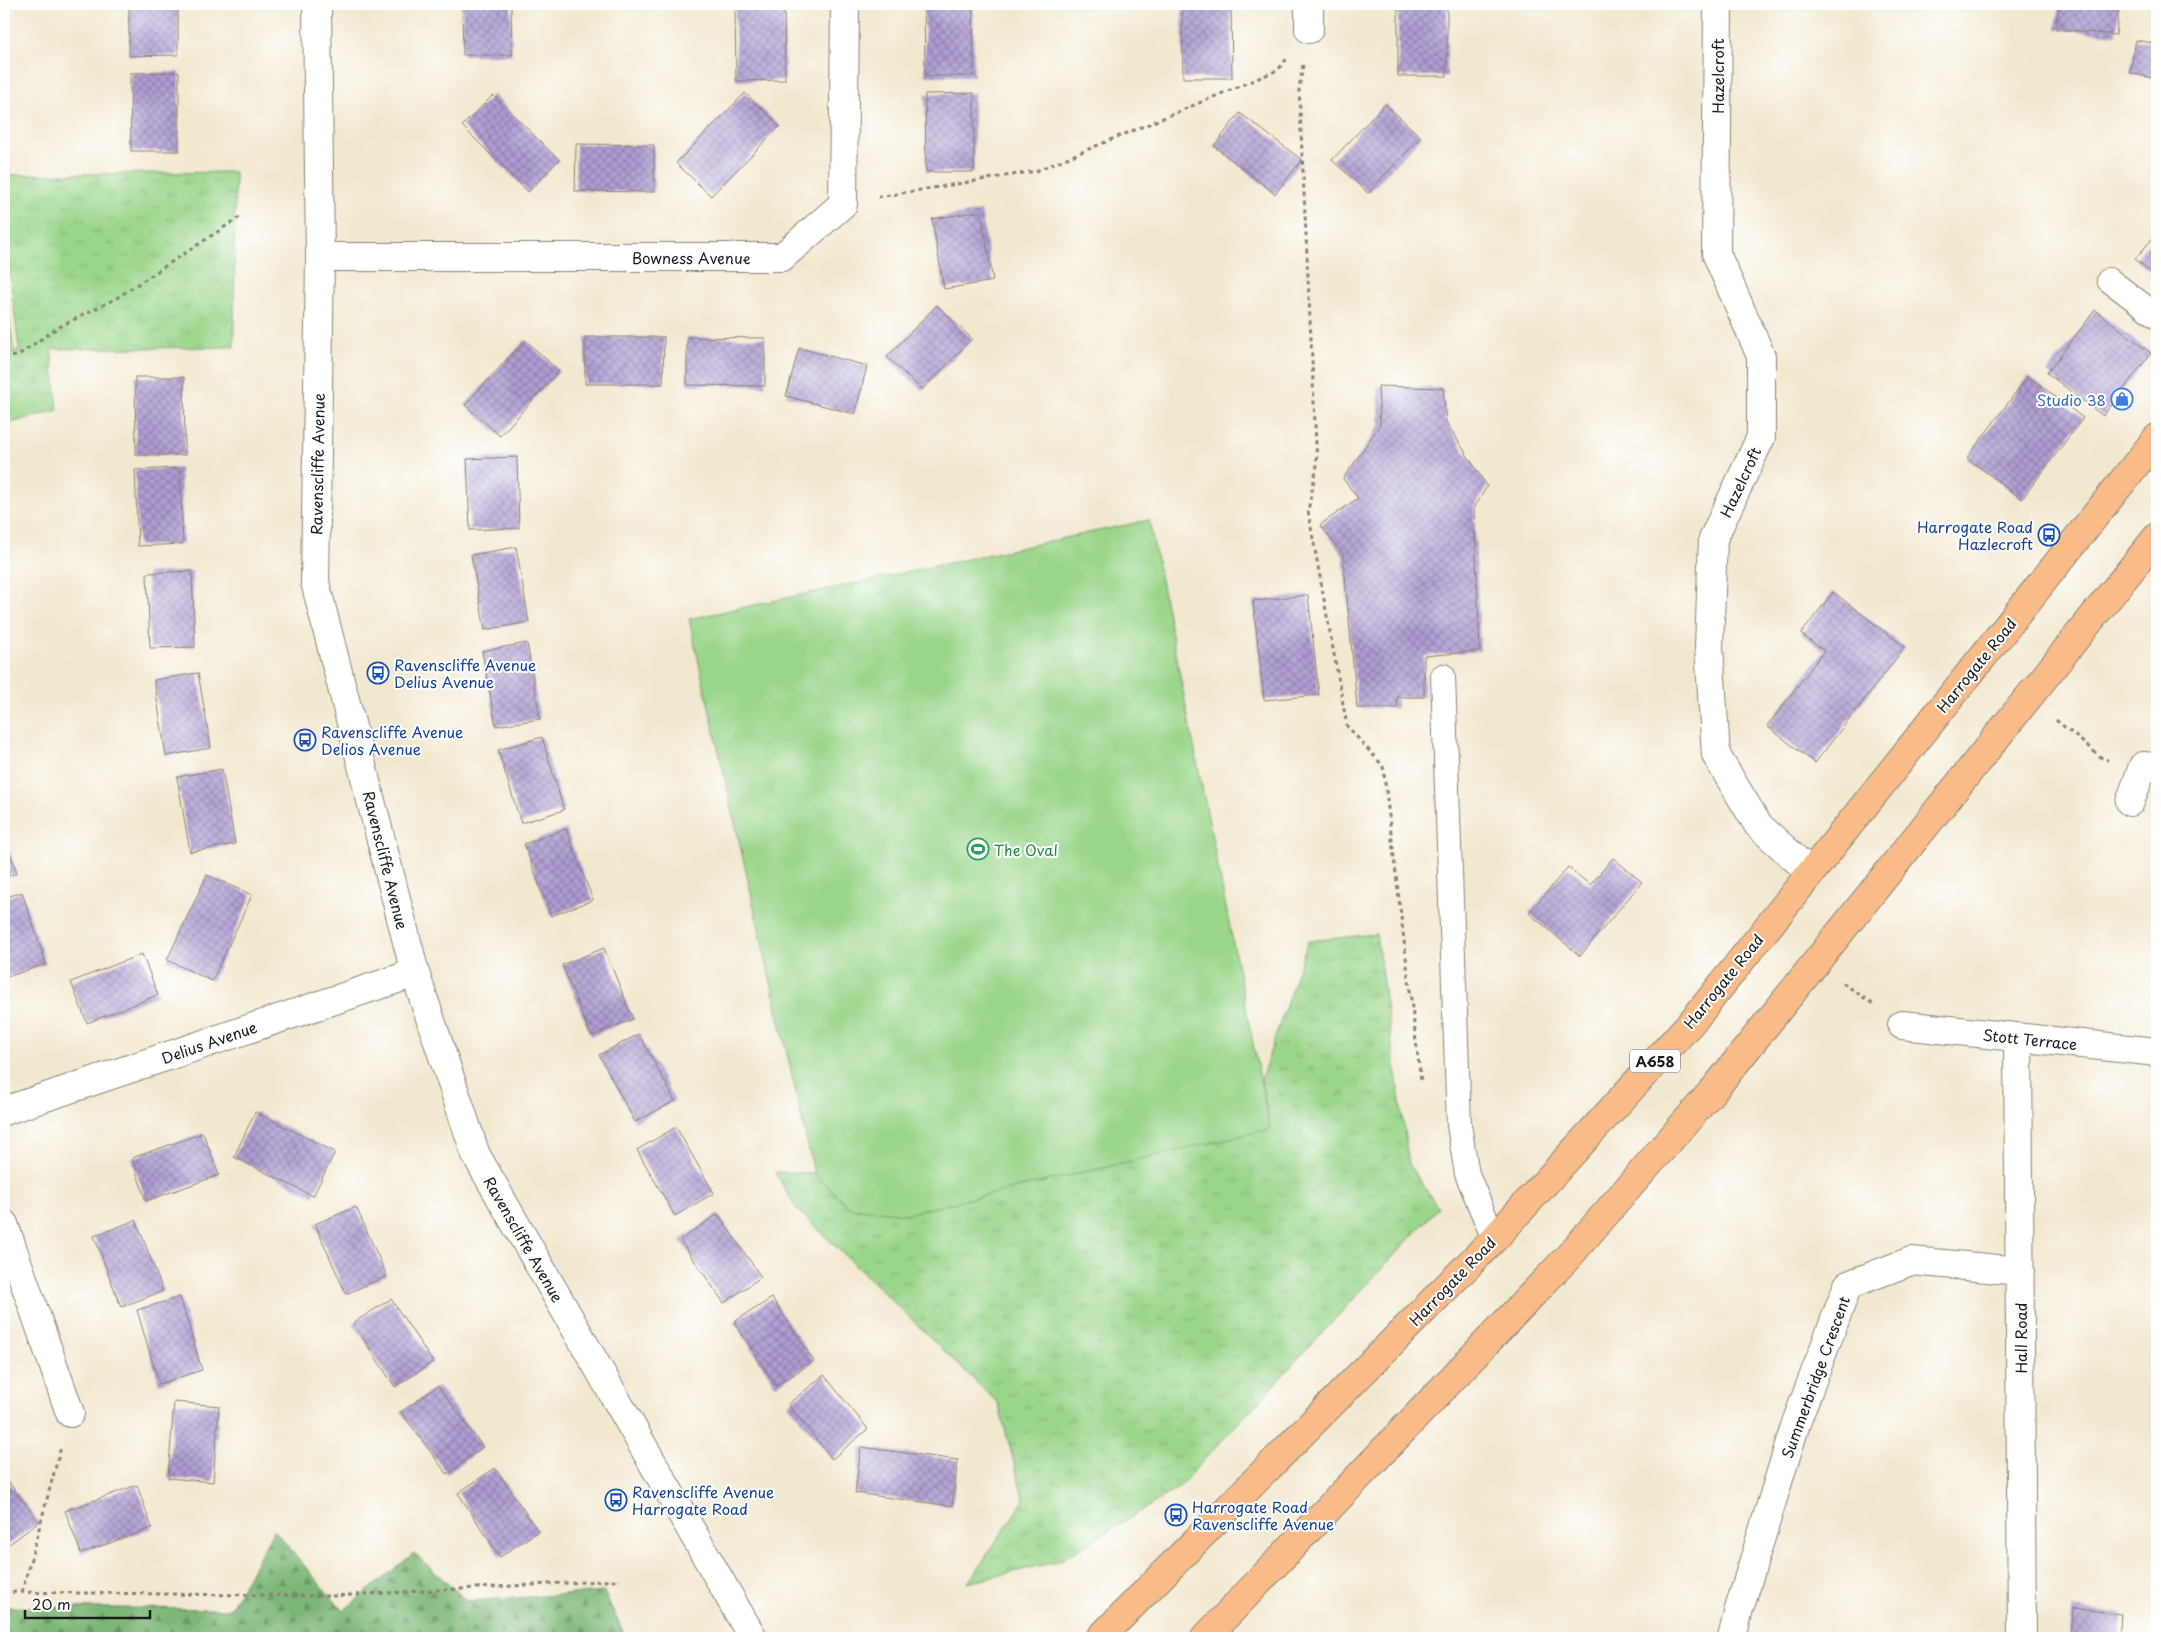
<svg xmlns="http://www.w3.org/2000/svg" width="2161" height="1642" font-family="'Playpen Sans',sans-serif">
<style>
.grass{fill:url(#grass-tufts);stroke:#5b7953}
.forest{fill:url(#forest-firs);stroke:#4c6a49}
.pitch{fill:#9ad68a;stroke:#5b7953}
.building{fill:url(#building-cross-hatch)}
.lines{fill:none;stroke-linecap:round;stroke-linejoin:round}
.lane-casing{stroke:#878276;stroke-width:26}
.street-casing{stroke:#878276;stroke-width:30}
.highway-casing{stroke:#878276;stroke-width:30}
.path{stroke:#878276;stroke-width:3;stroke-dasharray:4 4;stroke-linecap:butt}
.lane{stroke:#fff;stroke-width:24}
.street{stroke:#fff;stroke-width:28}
.highway{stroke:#f9bc89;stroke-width:28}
.labels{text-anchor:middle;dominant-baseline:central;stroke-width:4;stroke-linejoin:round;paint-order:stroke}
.shield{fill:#fff;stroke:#606060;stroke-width:1}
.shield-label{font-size:14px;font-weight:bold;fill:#1c1c1c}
.street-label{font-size:15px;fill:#1c1c1c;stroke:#fff}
.shop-label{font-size:15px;fill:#366cbe;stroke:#fff;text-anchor:end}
.transit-label{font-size:15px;fill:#164399;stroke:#fff;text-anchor:start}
.leisure-label{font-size:15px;fill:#27864d;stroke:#fff;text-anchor:start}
</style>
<defs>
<pattern id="grass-tufts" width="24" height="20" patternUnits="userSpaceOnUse" patternTransform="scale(1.25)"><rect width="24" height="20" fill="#9ad68a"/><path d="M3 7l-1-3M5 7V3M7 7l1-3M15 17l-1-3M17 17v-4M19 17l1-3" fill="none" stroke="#84b776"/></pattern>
<pattern id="forest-firs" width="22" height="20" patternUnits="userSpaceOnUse" patternTransform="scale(1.25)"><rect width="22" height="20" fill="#7bb776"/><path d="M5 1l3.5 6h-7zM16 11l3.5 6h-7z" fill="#649460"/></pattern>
<pattern id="building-cross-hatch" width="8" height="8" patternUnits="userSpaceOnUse" patternTransform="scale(1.25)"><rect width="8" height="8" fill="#ae9ed3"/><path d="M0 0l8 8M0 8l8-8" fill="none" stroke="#8d80aa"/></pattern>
</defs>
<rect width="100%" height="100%" fill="#fff"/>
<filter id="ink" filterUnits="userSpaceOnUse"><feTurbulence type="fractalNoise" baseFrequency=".02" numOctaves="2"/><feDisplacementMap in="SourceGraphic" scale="10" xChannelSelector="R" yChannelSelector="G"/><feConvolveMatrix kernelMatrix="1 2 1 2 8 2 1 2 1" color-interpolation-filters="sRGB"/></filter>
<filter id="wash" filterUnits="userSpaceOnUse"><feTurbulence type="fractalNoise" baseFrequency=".0096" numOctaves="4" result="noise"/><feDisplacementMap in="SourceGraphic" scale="20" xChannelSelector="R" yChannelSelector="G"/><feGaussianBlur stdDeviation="1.12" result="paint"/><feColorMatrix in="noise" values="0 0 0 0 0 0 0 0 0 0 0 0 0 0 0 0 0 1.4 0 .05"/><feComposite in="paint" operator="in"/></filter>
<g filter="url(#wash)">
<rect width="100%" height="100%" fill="#f2e8cf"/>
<!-- grass -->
<path class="grass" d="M235,172l-1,175 -183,2 7,61 -54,15v-72l15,-3 -15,-127v-48z
M1376,934l33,230 29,44 -261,281 -118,72 -91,22 56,-83 -26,-97 -202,-195 -21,-36 39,1 36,35 420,-80 -9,-49 47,-138z"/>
<!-- forest -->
<path class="forest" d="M274,1530l69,81 71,-58 53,48 137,-9 22,46h-622v-31l226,2z"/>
<!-- pitch -->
<path class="pitch" d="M4,275l10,77 -10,2z
M1149,520l121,609 -365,85 -55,-6 -36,-35 -125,-554z"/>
<g id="blocks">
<!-- building -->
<path class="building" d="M129,4h49v51l-49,1z
M462,4h49l1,51h-49z
M735,4h49l1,76 -49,1z
M924,4h49l1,72h-49z
M1182,4h49l1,74h-49z
M1398,4h49v72h-49z
M2059,4h60l-3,31 -60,-6z
M2136,40l21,4v35l-27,-6z
M179,72v79h-48l-1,-78z
M745,93l35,33 -69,70 -35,-33z
M974,93v79h-48l-1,-78z
M493,95l66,65 -31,32 -66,-66z
M1385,104l36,33 -53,56 -36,-33z
M1240,113l62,47 -27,34 -61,-48z
M576,144l78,1v47l-79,-1z
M981,211l12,70 -49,8 -12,-70z
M2157,233v44l-22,-18z
M937,305l35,34 -50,51 -35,-33z
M2095,310l56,43 -48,63 -56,-43z
M585,337h79l-1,47h-78z
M687,337l78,1v48l-78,-1z
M525,340l34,31 -59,65 -35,-31z
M799,348l68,18 -12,48 -69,-18z
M2028,376l55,42 -61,81 -55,-41z
M135,377h49l1,78h-49z
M1378,386l65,2 3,34 41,64 -13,23 6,142 -56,5v41h-27v11h-40l-14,-154 -23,-29 38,-27 -15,-19 37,-54z
M517,457l2,71 -49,2 -3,-71z
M180,468l3,76 -45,2 -3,-76z
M516,547l13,75 -44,8 -14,-75z
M192,571l3,76 -45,1 -3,-75z
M1833,592l72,55 -90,116 -48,-37 57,-75 -23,-17z
M1308,595l11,100 -55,5 -11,-99z
M527,643l13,76 -44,7 -14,-75z
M198,673l13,75 -45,8 -12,-76z
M542,737l22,73 -43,13 -23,-73z
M222,769l13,75 -45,8 -13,-75z
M566,829l27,71 -42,16 -27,-72z
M4,835l13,38 -13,5z
M1613,858l29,24 -62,74 -51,-43 39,-46 22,18z
M207,875l45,20 -40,86 -45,-21z
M22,892l24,72 -42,14v-80z
M604,948l29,71 -42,17 -29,-71z
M142,954l16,41 -71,28 -16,-41z
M639,1034l36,67 -40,21 -36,-67z
M255,1112l80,40 -22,44 -79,-39z
M676,1127l38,66 -39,23 -38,-66z
M203,1133l16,42 -73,26 -14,-43z
M356,1207l31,69 -41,18 -31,-70z
M718,1214l43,63 -37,26 -44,-63z
M136,1220l27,71 -42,16 -27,-71z
M180,1297l22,73 -43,14 -22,-74z
M772,1298l42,63 -38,25 -42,-64z
M391,1299l42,63 -38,25 -42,-64z
M824,1375l44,54 -36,30 -44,-55z
M438,1386l45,61 -36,27 -46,-62z
M174,1402l45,4 -6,76 -45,-4z
M861,1447l97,13 -6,46 -97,-13z
M495,1468l43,63 -38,26 -42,-64z
M4,1476l35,46 -35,26z
M137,1485l15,43 -71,25 -16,-42z
M2072,1608l49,6 -2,24h-49z"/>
</g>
</g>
<g filter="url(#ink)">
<use href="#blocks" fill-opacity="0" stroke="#878276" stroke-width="1"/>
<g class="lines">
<!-- lane casing -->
<g class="lane-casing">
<path id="lane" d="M2109,280l48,36
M1443,676l16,449 8,49 27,65"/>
</g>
<!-- street casing -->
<g class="street-casing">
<path id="street" d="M317,4l3,253 -5,325 100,391 61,182 277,483
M1309,4v25
M1718,4l-2,249 45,103v81l-48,102 -4,108 7,108 42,70 53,48
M320,257h462l61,-53 2,-200
M2130,802l13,-36 14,1
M1902,1025l255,27
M2018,1038l4,600
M4,1111l411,-138
M4,1224l66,189
M1732,1638l7,-29 57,-186 52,-138 63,-24 109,10"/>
</g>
<!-- highway casing -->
<g class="highway-casing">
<path id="highway" d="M1100,1638l394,-399 202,-222 461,-579
M1205,1638l363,-381 148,-170 441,-550"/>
</g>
<!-- path -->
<path class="path" d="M1303,65l-4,24 18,376 -9,46 39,215 36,40 38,316
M878,197l158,-26 242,-101 10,-13
M4,357l13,-1 40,-28 58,-29 128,-84
M2056,720l47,39 5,1
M1843,983l30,21
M4,1592l329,4 287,-16
M22,1592l39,-145"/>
<!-- lane -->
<use href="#lane" class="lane"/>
<!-- street -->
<use href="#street" class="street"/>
<!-- highway -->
<use href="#highway" class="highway"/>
</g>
</g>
<!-- icons -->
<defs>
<g id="shop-ring" transform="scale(1.125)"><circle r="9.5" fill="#fff" stroke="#3f7fe0" stroke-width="1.5"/><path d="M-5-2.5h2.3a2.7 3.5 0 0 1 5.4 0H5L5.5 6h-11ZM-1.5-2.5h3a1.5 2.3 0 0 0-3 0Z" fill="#3f7fe0"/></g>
<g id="bus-ring" transform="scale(1.125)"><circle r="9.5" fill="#fff" stroke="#1a4fb4" stroke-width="1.5"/><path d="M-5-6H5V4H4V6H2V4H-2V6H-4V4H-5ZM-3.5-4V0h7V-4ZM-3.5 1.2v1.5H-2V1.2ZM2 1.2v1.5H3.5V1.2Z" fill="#1a4fb4"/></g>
<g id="stadium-ring" transform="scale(1.125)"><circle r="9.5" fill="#fff" stroke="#2e9e5b" stroke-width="1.5"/><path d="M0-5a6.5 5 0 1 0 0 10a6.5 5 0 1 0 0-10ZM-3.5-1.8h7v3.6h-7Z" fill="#2e9e5b"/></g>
</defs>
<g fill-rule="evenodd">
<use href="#shop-ring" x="2122" y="399"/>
<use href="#bus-ring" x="2049" y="535"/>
<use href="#bus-ring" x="378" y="673"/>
<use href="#bus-ring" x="305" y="740"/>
<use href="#stadium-ring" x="978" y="849"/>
<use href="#bus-ring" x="616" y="1500"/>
<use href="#bus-ring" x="1176" y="1515"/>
</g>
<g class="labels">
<!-- shield labels -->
<rect class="shield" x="1630" y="1049.5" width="50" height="23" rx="4"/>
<g class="shield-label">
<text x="1655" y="1061">A658</text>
</g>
<!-- street labels -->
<g class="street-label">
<text transform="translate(1717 76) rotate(-90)">Hazelcroft</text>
<text x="691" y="257">Bowness Avenue</text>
<text transform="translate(317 464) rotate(-89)">Ravenscliffe Avenue</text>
<text transform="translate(1740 482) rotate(-65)">Hazelcroft</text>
<text transform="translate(1976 665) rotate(-51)">Harrogate Road</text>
<text transform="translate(386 860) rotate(76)">Ravenscliffe Avenue</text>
<text transform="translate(1723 981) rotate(-51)">Harrogate Road</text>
<text transform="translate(2030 1039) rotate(6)">Stott Terrace</text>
<text transform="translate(209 1042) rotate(-19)">Delius Avenue</text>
<text transform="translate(524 1239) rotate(60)">Ravenscliffe Avenue</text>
<text transform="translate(1452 1281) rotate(-46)">Harrogate Road</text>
<text transform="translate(2020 1338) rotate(-90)">Hall Road</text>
<text transform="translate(1815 1377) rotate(-70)">Summerbridge Crescent</text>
</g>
<!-- shop labels -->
<g class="shop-label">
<text x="2106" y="399">Studio 38</text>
</g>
<!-- transit labels -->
<g class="transit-label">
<text x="2033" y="526" text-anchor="end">Harrogate Road<tspan x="2033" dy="17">Hazlecroft</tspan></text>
<text x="394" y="664">Ravenscliffe Avenue<tspan x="394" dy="17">Delius Avenue</tspan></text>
<text x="321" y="731">Ravenscliffe Avenue<tspan x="321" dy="17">Delios Avenue</tspan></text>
<text x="632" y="1491">Ravenscliffe Avenue<tspan x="632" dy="17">Harrogate Road</tspan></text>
<text x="1192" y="1506">Harrogate Road<tspan x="1192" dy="17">Ravenscliffe Avenue</tspan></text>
</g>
<!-- leisure labels -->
<g class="leisure-label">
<text x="994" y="849">The Oval</text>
</g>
</g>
<!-- margin -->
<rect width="2161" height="1642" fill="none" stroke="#fff" stroke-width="20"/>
<!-- scale -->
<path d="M25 1610v8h125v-8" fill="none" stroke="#1c1c1c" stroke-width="2.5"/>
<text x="32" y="1610" font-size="15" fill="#1c1c1c" stroke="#ffffff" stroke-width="4" paint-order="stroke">20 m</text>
</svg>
